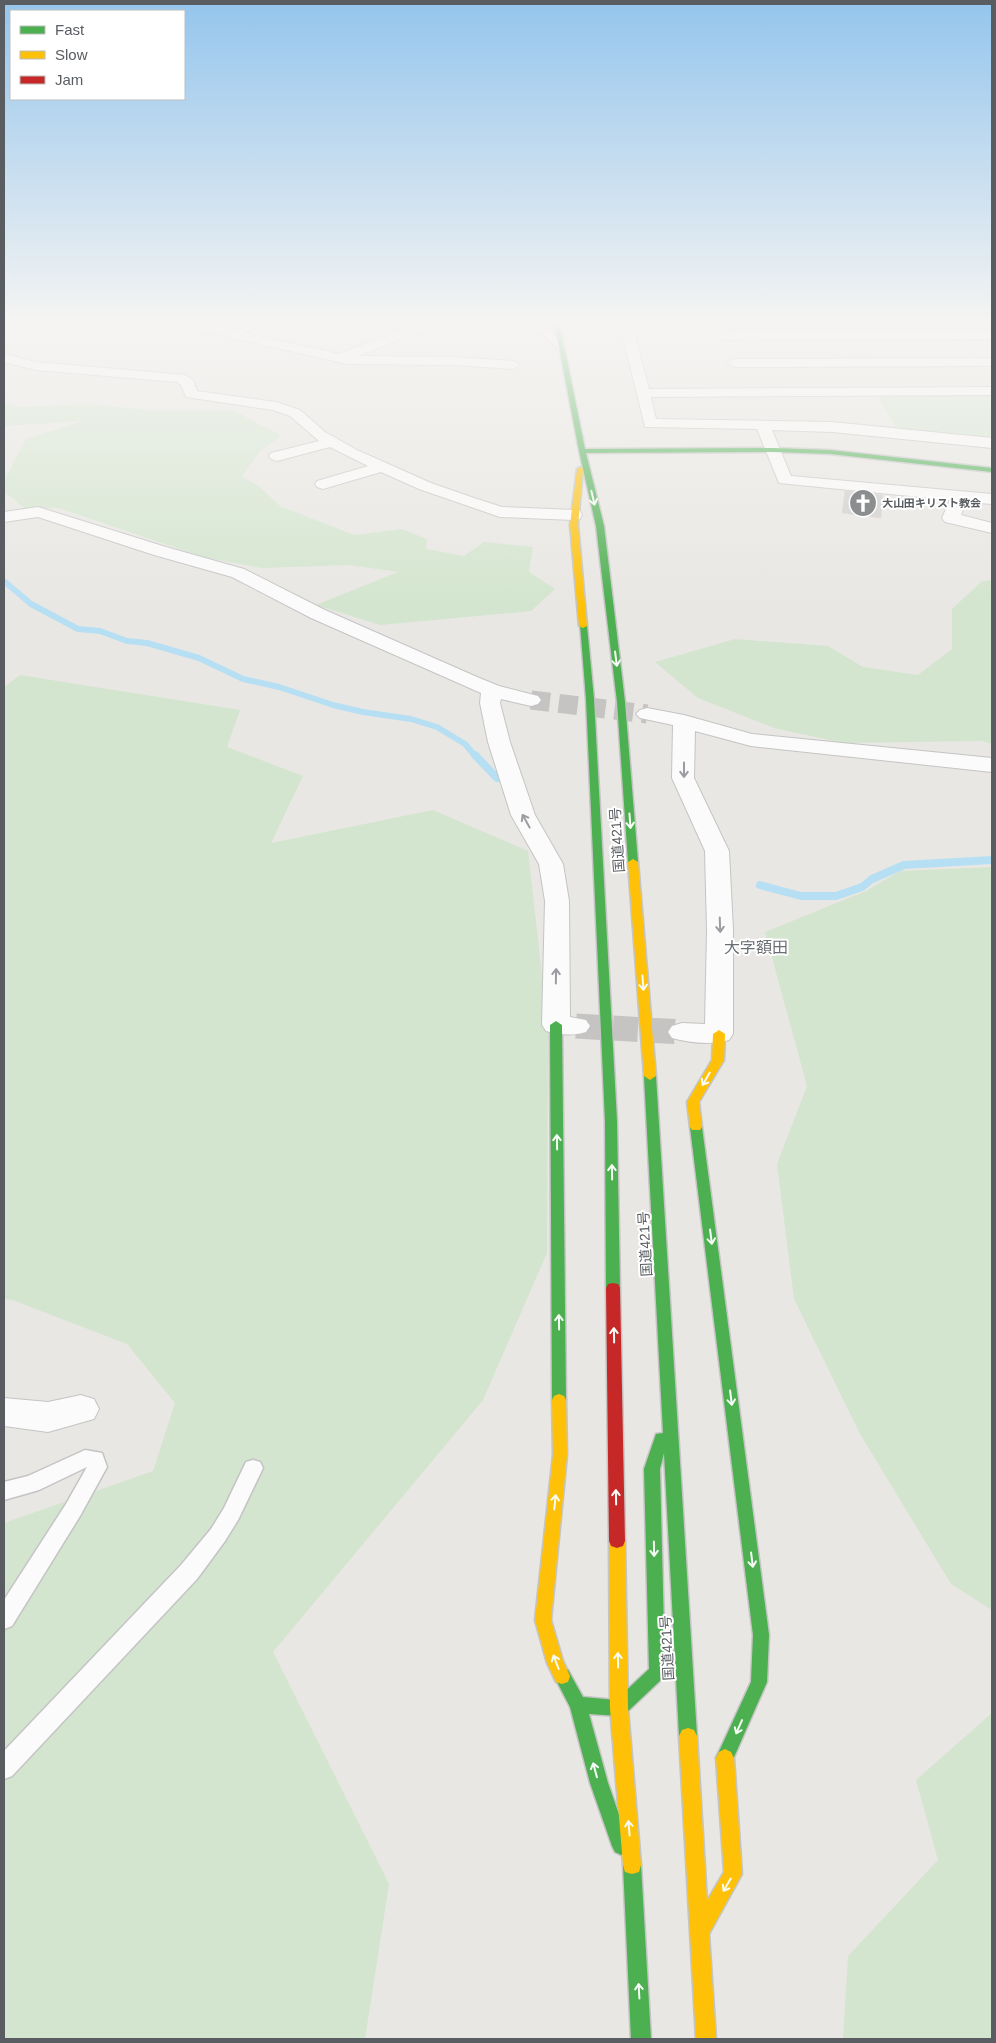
<svg xmlns="http://www.w3.org/2000/svg" width="996" height="2043" font-family="Helvetica,'Noto Sans JP',sans-serif">
<style>
.green{fill:#d3e5ce}
.lines{fill:none;stroke-linecap:round;stroke-linejoin:round}
.stream-far1{stroke:#b7dff4;stroke-width:6}
.stream{stroke:#b7dff4;stroke-width:8}
.building{fill:#cfcecc;stroke:#d8d6d2}
.street-tunnel-far1{stroke:#c5c4c2;stroke-width:19;stroke-dasharray:19 9;stroke-linecap:butt}
.street-tunnel{stroke:#c5c4c2;stroke-width:25;stroke-dasharray:25 12;stroke-linecap:butt}
.lane-casing{stroke:#c4c4c4;stroke-width:3}
.street-casing{stroke:#c4c4c4;stroke-width:2}
.fast-casing{stroke:#c5c5c5;stroke-width:3}
.slow-casing{stroke:#c5c5c5;stroke-width:3}
.jam-casing{stroke:#c5c5c5;stroke-width:3}
.lane{fill:#fcfbfb;fill-rule:evenodd}
.street{fill:#fcfbfb;fill-rule:evenodd}
.fast{fill:#4caf50;fill-rule:evenodd}
.slow{fill:#ffc107;fill-rule:evenodd}
.jam{fill:#c62828;fill-rule:evenodd}
.oneway{stroke:#f6fbf6}
.oneway2{stroke:#9a9c9f}
.labels{text-anchor:middle;dominant-baseline:central;stroke-width:4;stroke-linejoin:round;paint-order:stroke}
.far-poi-label{font-size:11px;font-weight:bold;fill:#595d61;stroke:#fff;text-anchor:start}
.street-label{font-size:14px;fill:#595d61;stroke:#fff}
.quarter-label{font-size:16px;fill:#6a6f73;stroke:#fff}
</style>
<rect width="100%" height="100%" fill="#e9e7e3"/>
<!-- green -->
<path class="green" d="M877,394h115v46l-95,-10z
M4,402l15,5 71,-3 67,7 76,-1 49,26 -21,14 -19,26 19,12 19,18 74,29 48,-6 25,10 -1,10 38,7 20,-14 49,5 -4,25 26,17 -24,22 -151,14 -64,-20 82,-33 -48,-7 -89,3 -58,-11 -144,-49h-35l-20,-17v-10l22,-42 57,-18 -79,5z
M992,580v164l-10,-3 -139,2 -69,-15 -76,-30 -43,-36 80,-23 93,7 35,21 55,8 34,-26v-40l30,-28z
M20,675l220,35 -13,37 76,29 -32,67 162,-33 95,41 20,178 -1,224 -64,147 -210,252 116,232 -24,155h-361v-516l149,-52 22,-68 -48,-59 -115,-44 -8,-1v-612z
M992,867v743l-41,-26 -91,-150 -66,-135 -17,-135 30,-78 -42,-154 101,-41 34,-20z
M992,1713v326h-149l5,-83 90,-96 -22,-80z"/>
<g class="lines">
<!-- stream-far1 -->
<path class="stream-far1" d="M4,581l27,23 47,25 22,2 27,10 20,2 52,15 44,21 36,8 54,18 30,7 48,7 26,8 28,17 11,13"/>
<!-- stream -->
<path class="stream" d="M475,755l22,23
M760,885l41,11h35l26,-9 10,-8 32,-14 88,-5"/>
</g>
<!-- building -->
<path class="building" d="M845,491l38,4 -2,23 -39,-5z"/>
<g class="lines">
<!-- street-tunnel-far1 -->
<path class="street-tunnel-far1" d="M531,700l116,14"/>
<!-- street-tunnel -->
<path class="street-tunnel" d="M576,1026l106,6"/>
<!-- lane casing -->
<g class="lane-casing">
<path id="lane" d="M262,321h10l-37,15 -7,-2z
M534,321h7l2,5 22,19v4h-6l-22,-20z
M85,1450l17,3 5,14 -27,49 -68,110 -8,3v-29l62,-96 21,-37 -48,23 -35,10v-18l24,-6z
M253,1460l7,2 3,6 -25,52 -13,21 -28,38 -185,197 -8,3v-28l177,-186 30,-36 13,-21 22,-46z"/>
</g>
<!-- street casing -->
<g class="street-casing">
<path id="street" d="M85,321h44c-10,12 -29,6 -43,3z
M170,321h22l147,33 86,-33h17l-1,3 -83,32 94,1 61,4 7,4 -7,4 -61,-4 -105,-1 -171,-39 -5,-1z
M619,321h12l18,68 343,-2v8l-341,2 5,22 176,3 160,16v10l-160,-16 -60,-2 19,46 201,18v10l-26,-2 -5,13 31,8v10l-47,-11 -3,-4 8,-18 -171,-17 -22,-54 -112,-2z
M992,331v8l-269,1 -7,-4 7,-4z
M4,354l32,8 149,13 8,5 4,11 79,11 24,8 25,22 32,18 74,33 43,15 28,9 72,3 6,1 2,4 -2,4 -6,1 -74,-3 -81,-28 -38,-17 -58,17 -6,-2 -2,-3 2,-3 51,-15 -38,-19 -53,14 -6,-2 -2,-3 2,-3 48,-12 -29,-25 -17,-6 -87,-13 -5,-12 -4,-3 -141,-12 -32,-8z
M992,358v8l-258,1 -7,-4 7,-4z
M38,507l128,40 78,22 81,41 152,67 22,9 39,10 3,4 -3,4 -7,2 -30,-7 -1,4 10,39 25,73 28,49 6,37 1,116 16,3 4,6 -4,6c-14,4 -26,3 -40,-1l-4,-6 3,-124 -6,-37 -28,-49 -23,-73 -8,-39 1,-10 -170,-75 -79,-41 -78,-22 -116,-38 -34,5v-10z
M647,708l37,7 68,19 240,24v14l-241,-26 -56,-15 -1,47 35,73 4,79v104l-4,6c-18,5 -39,3 -57,-2l-4,-6 4,-6 10,-3 23,1 2,-94 -2,-79 -33,-73 1,-53 -33,-7 -4,-4 4,-4z
M81,1395l13,4 5,10 -5,10 -46,13 -44,-6v-28l44,4z"/>
</g>
<!-- fast casing -->
<g class="fast-casing">
<path id="fast" d="M554,321h5l26,128 188,-1 57,2 162,18v4l-162,-18 -57,-2 -187,1 18,73 21,176 13,160 -5,3 -5,-3 -11,-160 -21,-176 -17,-75z
M580,624l7,2 7,73 23,422 3,167 -2,4 -5,1 -5,-1 -2,-4 -1,-167 -19,-422z
M556,1021l6,4 4,375 -2,4 -5,2 -5,-2 -2,-4 -2,-375z
M650,1072l6,4 41,660 -3,6 -6,2 -6,-2 -3,-6 -15,-283 -4,16 5,203 -2,6 -38,36 -6,2 -30,-2 19,69 22,63 -3,6 -6,3 -6,-3 -3,-6 -22,-63 -20,-76 -16,-31 2,-6 6,-2 6,2 15,27 33,3 33,-31 -5,-200 12,-35 7,-1 -19,-357z
M696,1123l4,1 2,3 67,508 -2,47 -36,82 -6,3 -6,-3 -3,-6 35,-76 2,-47 -63,-508 2,-3z
M632,1856l7,2 2,7 10,174h-20l-8,-174 2,-7z"/>
</g>
<!-- slow casing -->
<g class="slow-casing">
<path id="slow" d="M580,467l3,2 -5,56 9,101 -4,2 -4,-2 -9,-101 7,-56z
M633,859l5,3 18,214 -6,4 -6,-4 -16,-214z
M719,1030l6,4 -1,26 -25,42 3,25 -2,3h-8l-2,-3 -3,-25 25,-42 1,-26z
M559,1394l5,2 2,4 1,55 -16,165 12,41 7,15 -2,6 -6,2 -6,-2 -9,-19 -12,-43 18,-165 -1,-55 2,-4z
M617,1534l6,2 2,5 3,167 13,157 -2,7 -7,2 -7,-2 -2,-7 -13,-157 -1,-167 2,-5z
M688,1728l6,2 3,6 10,165 17,-29 -8,-114 3,-6 6,-3 6,3 3,6 8,116 -33,60 7,105h-20l-17,-303 3,-6z"/>
</g>
<!-- jam casing -->
<g class="jam-casing">
<path id="jam" d="M613,1283l5,1 2,4 5,253 -2,5 -6,2 -6,-2 -2,-5 -3,-253 2,-4z"/>
</g>
<!-- lane -->
<use href="#lane" class="lane"/>
<!-- street -->
<use href="#street" class="street"/>
<!-- fast -->
<use href="#fast" class="fast"/>
<!-- slow -->
<use href="#slow" class="slow"/>
<!-- jam -->
<use href="#jam" class="jam"/>
</g>
<!-- one-way arrows -->
<defs><path id="oneway-shaft" d="M-6 0H5M1.5-3L5.5 0L1.5 3" fill="none" stroke-width="1.6" stroke-linecap="round" stroke-linejoin="round" transform="scale(1.25)"/></defs>
<g class="oneway">
<use href="#oneway-shaft" transform="translate(593 498) rotate(77)"/>
<use href="#oneway-shaft" transform="translate(616 659) rotate(83)"/>
<use href="#oneway-shaft" transform="translate(630 821) rotate(86)"/>
<use href="#oneway-shaft" transform="translate(643 983) rotate(86)"/>
<use href="#oneway-shaft" transform="translate(706 1079) rotate(120)"/>
<use href="#oneway-shaft" transform="translate(557 1142) rotate(-91)"/>
<use href="#oneway-shaft" transform="translate(612 1172) rotate(-91)"/>
<use href="#oneway-shaft" transform="translate(711 1237) rotate(83)"/>
<use href="#oneway-shaft" transform="translate(559 1322) rotate(-91)"/>
<use href="#oneway-shaft" transform="translate(614 1335) rotate(-91)"/>
<use href="#oneway-shaft" transform="translate(731 1398) rotate(83)"/>
<use href="#oneway-shaft" transform="translate(616 1497) rotate(-91)"/>
<use href="#oneway-shaft" transform="translate(555 1502) rotate(-84)"/>
<use href="#oneway-shaft" transform="translate(654 1549) rotate(89)"/>
<use href="#oneway-shaft" transform="translate(752 1560) rotate(83)"/>
<use href="#oneway-shaft" transform="translate(618 1660) rotate(-91)"/>
<use href="#oneway-shaft" transform="translate(556 1662) rotate(-111)"/>
<use href="#oneway-shaft" transform="translate(739 1727) rotate(114)"/>
<use href="#oneway-shaft" transform="translate(595 1770) rotate(-105)"/>
<use href="#oneway-shaft" transform="translate(629 1828) rotate(-95)"/>
<use href="#oneway-shaft" transform="translate(727 1885) rotate(120)"/>
<use href="#oneway-shaft" transform="translate(639 1991) rotate(-93)"/>
</g>
<g class="oneway2">
<use href="#oneway-shaft" transform="translate(684 770) rotate(90)"/>
<use href="#oneway-shaft" transform="translate(526 821) rotate(-119)"/>
<use href="#oneway-shaft" transform="translate(720 925) rotate(88)"/>
<use href="#oneway-shaft" transform="translate(556 976) rotate(-89)"/>
</g>
<!-- sky -->
<linearGradient id="sky" x2="0" y2="1"><stop stop-color="#94c5ed"/><stop offset="0.53" stop-color="#f5f4f2"/><stop offset="1" stop-color="#f5f4f2" stop-opacity="0"/></linearGradient>
<rect width="996" height="607" fill="url(#sky)"/>
<!-- icons -->
<defs>
<g id="church-disc" transform="scale(1.4375)"><circle r="9.5" fill="#8b8d8e" stroke="#fff"/><path d="M-1.2-6h2.4v3.5h3.3v2.4h-3.3V6h-2.4V-.1h-3.3v-2.4h3.3Z" fill="#fff"/></g>
</defs>
<g fill-rule="evenodd">
<use href="#church-disc" x="863" y="503"/>
</g>
<g class="labels">
<!-- far-poi labels -->
<g class="far-poi-label">
<text x="882" y="503">大山田キリスト教会</text>
</g>
<!-- street labels -->
<g class="street-label">
<text transform="translate(617 840) rotate(-94)">国道421号</text>
<text transform="translate(645 1244) rotate(-93)">国道421号</text>
<text transform="translate(667 1648) rotate(-93)">国道421号</text>
</g>
<!-- quarter labels -->
<g class="quarter-label">
<text x="756" y="947">大字額田</text>
</g>
</g>
<!-- border -->
<rect width="996" height="2043" fill="none" stroke="#595d61" stroke-width="10"/>
<!-- legend -->
<rect x="10" y="10" width="175" height="90" fill="#ffffff" stroke="#bdbec0"/>
<rect x="20" y="26" width="25" height="8" fill="#4caf50" stroke="#bdbec0"/>
<text x="55" y="35" font-size="15" fill="#595d61">Fast</text>
<rect x="20" y="51" width="25" height="8" fill="#ffc107" stroke="#bdbec0"/>
<text x="55" y="60" font-size="15" fill="#595d61">Slow</text>
<rect x="20" y="76" width="25" height="8" fill="#c62828" stroke="#bdbec0"/>
<text x="55" y="85" font-size="15" fill="#595d61">Jam</text>
</svg>
